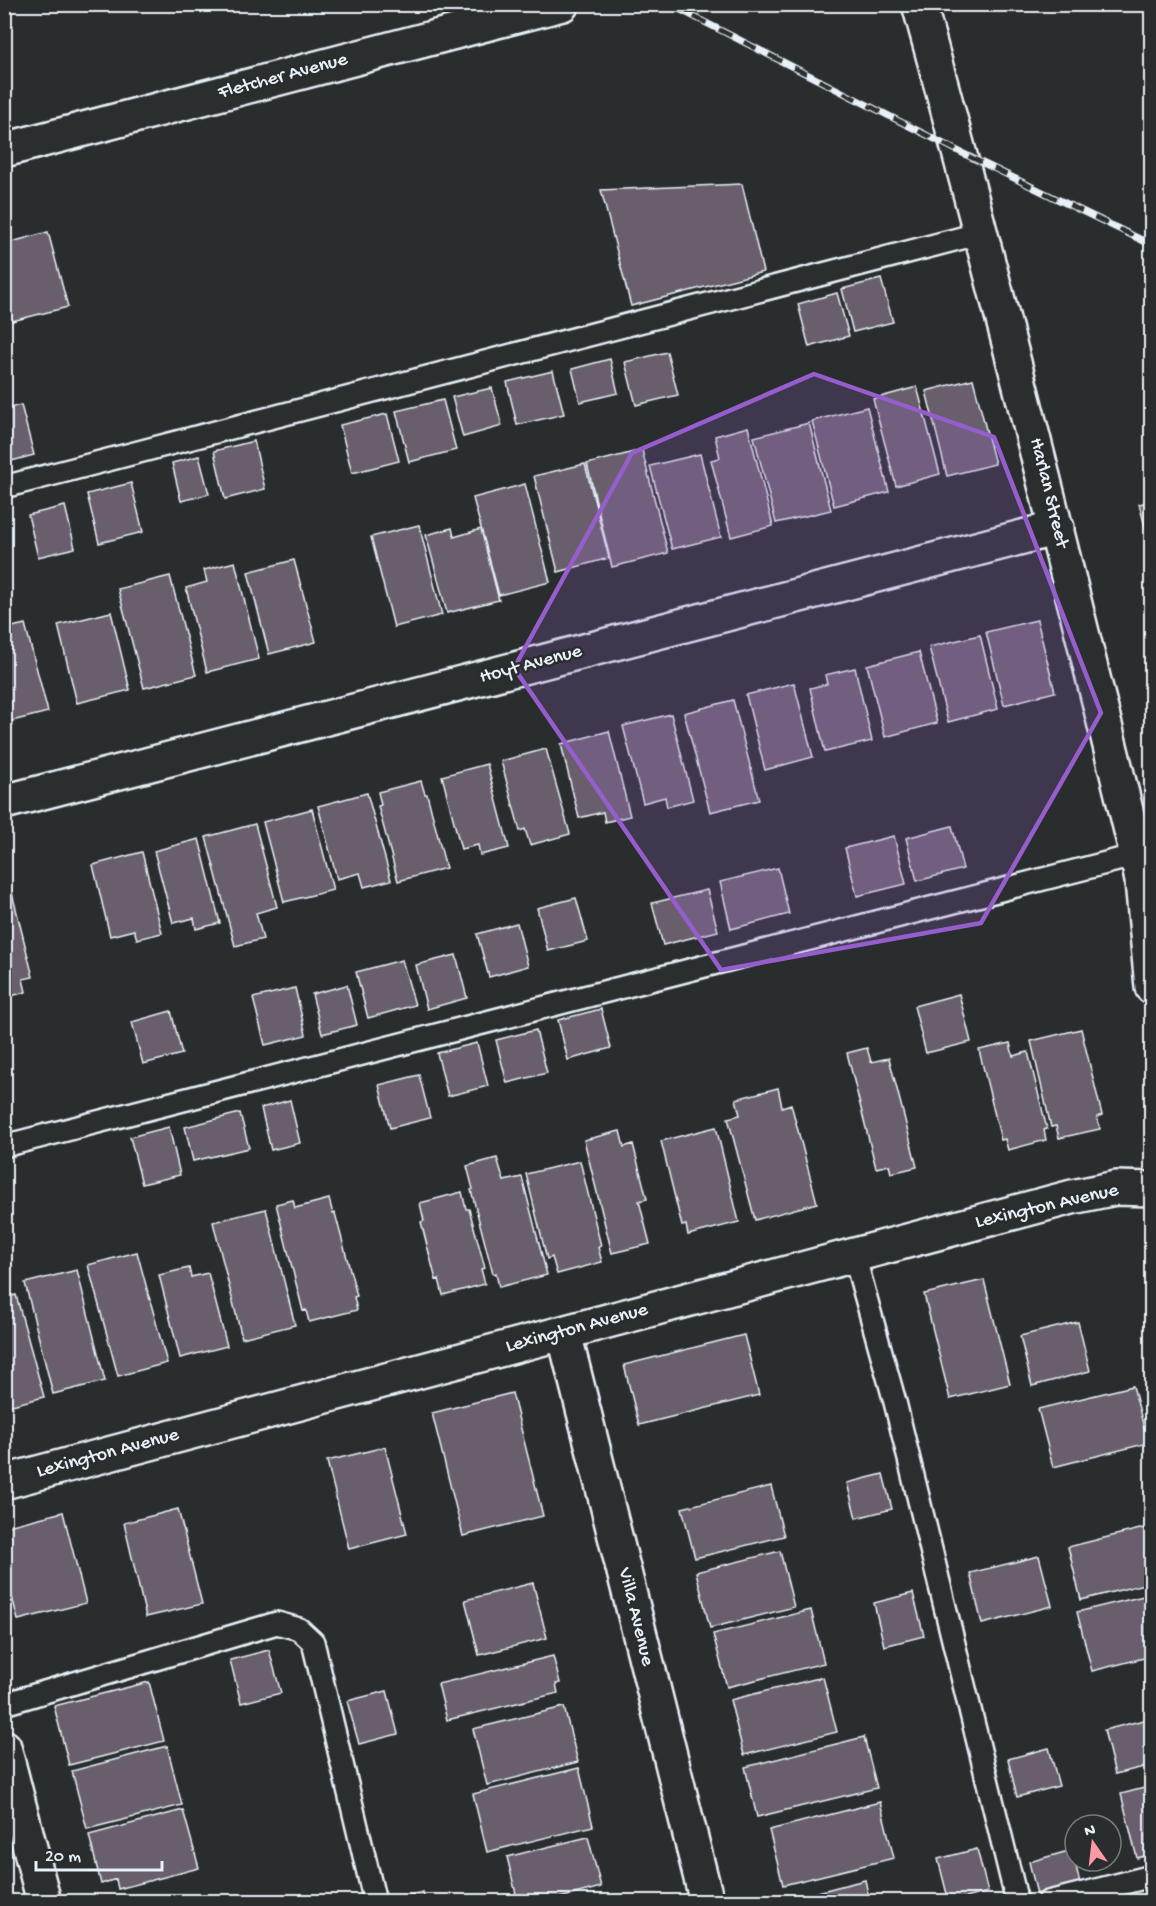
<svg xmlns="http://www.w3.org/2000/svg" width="1156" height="1906" font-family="'Gochi Hand',sans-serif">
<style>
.building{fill:#695e6c;stroke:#e8f1f8;stroke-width:1.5}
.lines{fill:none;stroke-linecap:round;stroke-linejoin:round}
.service-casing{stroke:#e8f1f8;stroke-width:26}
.minor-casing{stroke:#e8f1f8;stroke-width:38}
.service{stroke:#2a2d2e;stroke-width:21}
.minor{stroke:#2a2d2e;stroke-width:33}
.rail-casing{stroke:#e8f1f8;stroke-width:7}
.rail{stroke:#2a2d2e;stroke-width:4.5;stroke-dasharray:14;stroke-linecap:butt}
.marked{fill:#965dcd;fill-opacity:0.2;stroke:#965dcd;stroke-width:4.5;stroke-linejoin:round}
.labels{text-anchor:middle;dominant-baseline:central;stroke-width:5;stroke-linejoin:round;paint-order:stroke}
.street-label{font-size:20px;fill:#e8f1f8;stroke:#2a2d2e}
</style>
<rect width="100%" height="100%" fill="#2a2d2e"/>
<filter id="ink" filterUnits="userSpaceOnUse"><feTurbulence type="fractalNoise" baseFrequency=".0167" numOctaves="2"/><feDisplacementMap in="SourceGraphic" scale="12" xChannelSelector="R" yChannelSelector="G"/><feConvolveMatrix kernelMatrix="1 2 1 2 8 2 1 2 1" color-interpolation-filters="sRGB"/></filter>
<g filter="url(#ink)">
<!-- building -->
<path class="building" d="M742,184l21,88 -132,34 -30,-116z
M48,232l20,75 -56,14 -8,-30v-47z
M881,279l12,43 -40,10 -11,-43z
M837,293l12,43 -40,11 -11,-43z
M4,320l7,23 -7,2z
M667,352l11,43 -42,10 -11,-43z
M610,359l8,34 -38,9 -8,-33z
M553,371l11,43 -47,11 -10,-43z
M973,379l22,85 -48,12 -21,-85z
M917,387l23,87 -44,12 -23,-87z
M492,388l10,38 -39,11 -11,-40z
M443,400l13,50 -47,12 -13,-51z
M21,405l13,50 -30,8v-54z
M867,407l22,85 -55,14 -22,-85z
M387,414l12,47 -47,12 -12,-48z
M809,423l22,87 -55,13 -22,-86z
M748,427l25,99 -42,11 -20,-77 9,-2 -5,-22z
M254,441l11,48 -40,10 -11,-48z
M642,450l26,103 -56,14 -25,-103z
M700,454l21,83 -49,12 -22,-83z
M199,456l10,38 -28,7 -9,-38z
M585,464l24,94 -51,14 -24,-96z
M131,483l12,49 -44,11 -12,-49z
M525,484l25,98 -51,13 -26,-97z
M1152,501v51l-13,-48z
M65,506l10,42 -37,9 -10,-42z
M419,525l23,90 -48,12 -23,-90z
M452,528l2,9 27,-8 18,71 -52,13 -21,-78z
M294,560l22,82 -47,12 -21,-82z
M235,562l24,97 -52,13 -21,-84 21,-6 -3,-12z
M170,576l26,99 -52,13 -26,-99z
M111,612l19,78 -53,13 -19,-78z
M1037,620l18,72 -51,13 -18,-73z
M25,624l23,88 -44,11v-94z
M980,635l18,74 -50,13 -19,-75z
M919,652l18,71 -52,14 -18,-72z
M855,668l17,73 -47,11 -15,-64 17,-4 -2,-9z
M794,683l19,74 -48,13 -19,-75z
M733,700l26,100 -49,12 -26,-99z
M671,714l22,86 -26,7 -2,-10 -22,6 -20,-77z
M609,731l21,85 -25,6 -2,-10 -24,6 -18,-74z
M546,749l24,85 -40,11 -5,-16 -5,2 -19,-70z
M487,764l22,84 -29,7 -2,-10 -17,4 -19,-73z
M421,781l4,13h2l19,74 -48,13 -20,-75 3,-1 -3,-13z
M367,793l24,87 -27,7 -4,-14 -23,6 -19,-73z
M312,809l21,81 -49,12 -21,-80z
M255,824l22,83 -21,6 7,26 -28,7 -29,-109z
M952,826l11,43 -46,12 -11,-43z
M894,836l12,48 -49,12 -12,-48z
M199,839l21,84 -24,6 -2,-11 -21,5 -19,-72z
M142,852l20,81 -25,6 -3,-9 -24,6 -17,-71z
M778,868l11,46 -58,15 -11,-47z
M11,889l22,88 -10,2 3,13 -22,6v-108z
M707,890l11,41 -55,14 -11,-42z
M576,898l12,43 -40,10 -11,-43z
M517,923l11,43 -39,11 -12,-43z
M456,955l11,43 -40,11 -11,-44z
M402,960l13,45 -47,13 -12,-46z
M347,985l10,40 -35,9 -10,-40z
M295,988l11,47 -41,10 -12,-47z
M959,994l12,48 -45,11 -12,-47z
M601,1009l10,39 -43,12 -10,-40z
M171,1011l11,43 -39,10 -11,-42z
M1081,1029l21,86 -5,2 3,12 -41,9 -3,-12 -5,1 -20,-86z
M536,1030l11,43 -40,10 -11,-43z
M477,1043l11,43 -40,10 -11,-43z
M1010,1043l3,13 15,-4 19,77 -3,1 2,10 -38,10 -3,-11 -4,1 -22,-90z
M867,1048l4,14 18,-4 28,109 -26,6 -2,-8 -13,3 -29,-115z
M419,1075l11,43 -40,10 -11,-43z
M778,1088l4,19 9,-3 26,99 -62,17 -27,-102 12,-3 -4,-16z
M290,1100l10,43 -29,7 -10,-42z
M240,1113l9,35 -56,13 -8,-34z
M169,1127l11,48 -38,9 -12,-47z
M716,1127l23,95 -51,13 -2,-10 -4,1 -21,-85z
M620,1131l4,16 9,-3 14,55 -8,2 11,43 -38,9 -28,-113z
M497,1158l7,23 18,-4 25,98 -48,12 -3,-14 -3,1 -22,-84 2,-1 -6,-23z
M580,1161l21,85 -3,1 4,15 -45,12 -5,-17 -5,2 -21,-85z
M462,1192l4,17h3l16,59 -4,1 4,15 -42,11 -4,-16 -3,1 -15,-58 3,-1 -4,-18z
M329,1199l4,15 2,-1 22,83 -3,1 3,13 -48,12 -3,-12 -3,1 -27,-107 17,-4 2,8z
M266,1209l29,116 -53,13 -29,-116z
M137,1252l30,111 -49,13 -30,-111z
M189,1268l2,9 17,-4 19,73 -47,12 -21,-83z
M77,1270l28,111 -52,13 -28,-111z
M984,1280l26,104 -60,15 -26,-105z
M16,1295l28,102 -40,10v-109z
M1078,1322l12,49 -58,15 -12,-50z
M744,1335l15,60 -120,30 -15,-60z
M1133,1386l15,57 -95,24 -15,-58z
M512,1393l31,123 -80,20 -31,-123z
M385,1447l22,87 -58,15 -22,-88z
M883,1474l9,35 -36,9 -9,-35z
M771,1486l13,50 -89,22 -13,-50z
M178,1509l24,95 -56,13 -22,-94z
M63,1512l23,91 -68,17 -14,-54v-39z
M1152,1526v56l-71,18 -13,-53z
M780,1551l14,56 -84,21 -14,-56z
M1039,1556l13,50 -70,18 -12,-51z
M533,1583l14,55 -68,17 -14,-55z
M913,1593l11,43 -40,10 -10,-43z
M1152,1594v62l-60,15 -15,-59z
M811,1610l13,53 -97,24 -14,-53z
M269,1650l12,43 -40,10 -11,-43z
M553,1656l7,27 -4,1 2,9 -111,27 -9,-36z
M823,1677l14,55 -93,23 -14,-55z
M149,1682l15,59 -95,24 -15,-59z
M387,1691l11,43 -39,10 -12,-43z
M564,1707l14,55 -91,23 -14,-56z
M1152,1718v47l-37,9 -11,-44z
M864,1737l13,51 -120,29 -12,-50z
M167,1746l15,59 -95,24 -15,-58z
M1049,1748l10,38 -42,11 -9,-38z
M579,1768l14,58 -106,26 -14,-58z
M1152,1786v68l-15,4 -16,-64z
M880,1802l14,56 -111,27 -14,-55z
M183,1810l16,58 -81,21 -2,-10 -15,5 -12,-49z
M588,1837l13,50 -56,15h-27l-11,-45z
M977,1849l11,43 -39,10 -11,-43z
M1072,1850l8,33 -43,11 -8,-32z
M865,1880l5,22h-84v-2z
M423,1892l2,10h-38v-1z
M612,1896l1,6h-22z"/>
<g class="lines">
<!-- service casing -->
<g class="service-casing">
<path id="service" d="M4,487l977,-254
M4,1146l1133,-291
M854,1255l41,147 122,500
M4,1704l273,-81 22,6 14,13 62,260
M1048,1902l104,-26"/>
</g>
<!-- minor casing -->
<g class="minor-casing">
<path id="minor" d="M919,4c78,283 148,567 218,851l5,26 10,106
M4,150l558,-146
M4,802l1053,-274
M564,1333l143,569
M4,1482l1068,-285 44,-9 36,1
M4,1747l40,155"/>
</g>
<!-- service -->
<use href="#service" class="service"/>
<!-- minor -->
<use href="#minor" class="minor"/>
<!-- rail casing -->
<g class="rail-casing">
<path id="rail" d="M669,4l291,148 192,93"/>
</g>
<!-- rail -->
<use href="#rail" class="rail"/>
</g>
</g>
<!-- marked area -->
<path class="marked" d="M814,374l180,63 107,276 -120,210 -260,47 -207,-302 118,-215z"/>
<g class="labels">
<!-- street labels -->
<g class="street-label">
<text transform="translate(283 77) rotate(-15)">Fletcher Avenue</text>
<text transform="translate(1048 493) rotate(76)">Harlan Street</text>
<text transform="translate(531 665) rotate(-15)">Hoyt Avenue</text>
<text transform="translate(1047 1207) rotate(-13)">Lexington Avenue</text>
<text transform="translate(577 1329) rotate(-15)">Lexington Avenue</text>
<text transform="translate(108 1454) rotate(-15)">Lexington Avenue</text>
<text transform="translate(635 1617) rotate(76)">Villa Avenue</text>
</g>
</g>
<!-- margin -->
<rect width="1156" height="1906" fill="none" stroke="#2a2d2e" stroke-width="24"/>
<rect x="12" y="12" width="1132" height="1882" fill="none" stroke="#e8f1f8" stroke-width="2" filter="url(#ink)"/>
<!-- north arrow -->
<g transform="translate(1093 1843) rotate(346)"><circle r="28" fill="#2a2d2e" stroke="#767b7f" stroke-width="1.5"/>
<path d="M0-4.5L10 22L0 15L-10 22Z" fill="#ff9aa2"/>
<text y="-9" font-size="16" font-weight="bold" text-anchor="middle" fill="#e8f1f8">N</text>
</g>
<!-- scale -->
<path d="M36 1861v9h126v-9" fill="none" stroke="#e8f1f8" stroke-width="3"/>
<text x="45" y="1861" font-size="18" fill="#e8f1f8" stroke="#2a2d2e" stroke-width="4.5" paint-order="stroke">20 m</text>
</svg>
